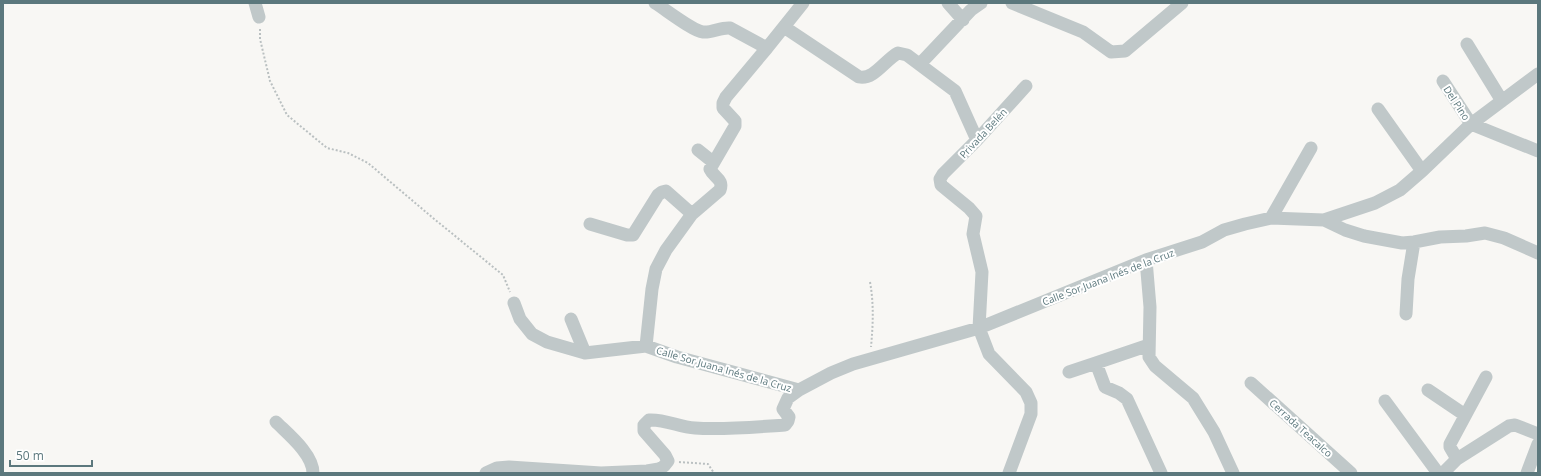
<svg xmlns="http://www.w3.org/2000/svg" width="1541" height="476" font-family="'Open Sans',sans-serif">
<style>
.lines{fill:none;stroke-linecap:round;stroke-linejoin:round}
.path{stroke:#bac0c1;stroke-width:2;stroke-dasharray:2 2;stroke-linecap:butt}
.minor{stroke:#c0c8c9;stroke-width:13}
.labels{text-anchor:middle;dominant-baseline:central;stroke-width:4;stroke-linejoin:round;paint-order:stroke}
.street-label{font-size:10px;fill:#5c787d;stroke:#fff}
</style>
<rect width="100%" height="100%" fill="#f8f7f4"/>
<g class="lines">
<!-- path -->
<path class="path" d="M260,29v10l10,42 17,34 40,33 21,5 20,10 65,55 70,57 7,17
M870,282c4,22 3,43 1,65
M679,462l29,2 6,9"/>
<!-- minor -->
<path class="minor" d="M255,3l4,14
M655,3c10,6 38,28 48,29 9,1 18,-5 27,-4l37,20 36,-45
M948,3l15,17
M1012,3l71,29 28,20 14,-1 57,-48
M784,27l75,50c15,3 26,-17 39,-24l9,2 48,36 22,49
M1467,44l35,57
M920,64l51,-54 10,-7
M1443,81l28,43 67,27
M1378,109l44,62
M698,150l15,12
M1271,218l40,-70
M1324,220l21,10 19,6 38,7 12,-1 26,-5 26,-1 19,-3 19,5 34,15
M590,224l37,11h6l25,-40 4,-3 4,-1 26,23
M1146,260l4,47 -1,50 6,9 38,32 21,34 19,41
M514,303l6,16 12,15 15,8 38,11 61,-7 31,11 122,33
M1406,314l2,-35 6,-37
M571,319l14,34
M646,346l6,-57 4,-20 10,-19 26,-36 28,-24c4,-11 -6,-12 -10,-21l25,-43v-5l-12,-13v-5l3,-6 41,-49
M1096,363l53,-18
M1069,372l27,-9 9,24 14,6 8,6 34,74
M1251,383l100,90
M1428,390l37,25
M1385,401l53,72
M276,422c12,12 37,32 37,51
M1457,459l-7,-12v-3l36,-67
M486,473l11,-5 12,-1 92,6 46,-2 12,-2 5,-3 4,-5 -3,-6 -21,-24v-6l5,-5c16,-1 30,7 46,8 29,2 60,-1 90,-3l3,-4 1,-4 -6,-8 5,-11 11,-8 32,-17 22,-9 126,-36 167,-68 56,-18 22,-12 21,-6 26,-6 53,2 51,-17 25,-13 22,-19 49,-47 67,-50
M1009,473l22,-59v-11l-5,-11 -37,-38 -10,-26 3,-56 -9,-38 3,-18 -7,-8 -28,-23 -1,-6 3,-5 34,-34 49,-54
M1443,473l14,-14 52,-33 6,-1 23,9
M1527,473l11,-29"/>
</g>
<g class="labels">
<!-- street labels -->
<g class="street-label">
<text transform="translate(1457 103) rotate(57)">Del Pino</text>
<text transform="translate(983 133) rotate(-47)">Privada Belén</text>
<text transform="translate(1108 277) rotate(-21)">Calle Sor Juana Inés de la Cruz</text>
<text transform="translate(724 369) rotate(16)">Calle Sor Juana Inés de la Cruz</text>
<text transform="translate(1301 428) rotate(42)">Cerrada Teacalco</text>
</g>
</g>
<!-- border -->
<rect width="1541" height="476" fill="none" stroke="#5c787d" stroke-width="8"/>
<!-- scale -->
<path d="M10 460v6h82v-6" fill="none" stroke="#5c787d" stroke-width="2"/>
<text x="16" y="460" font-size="12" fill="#5c787d" stroke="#ffffff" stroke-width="3" paint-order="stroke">50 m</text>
</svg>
